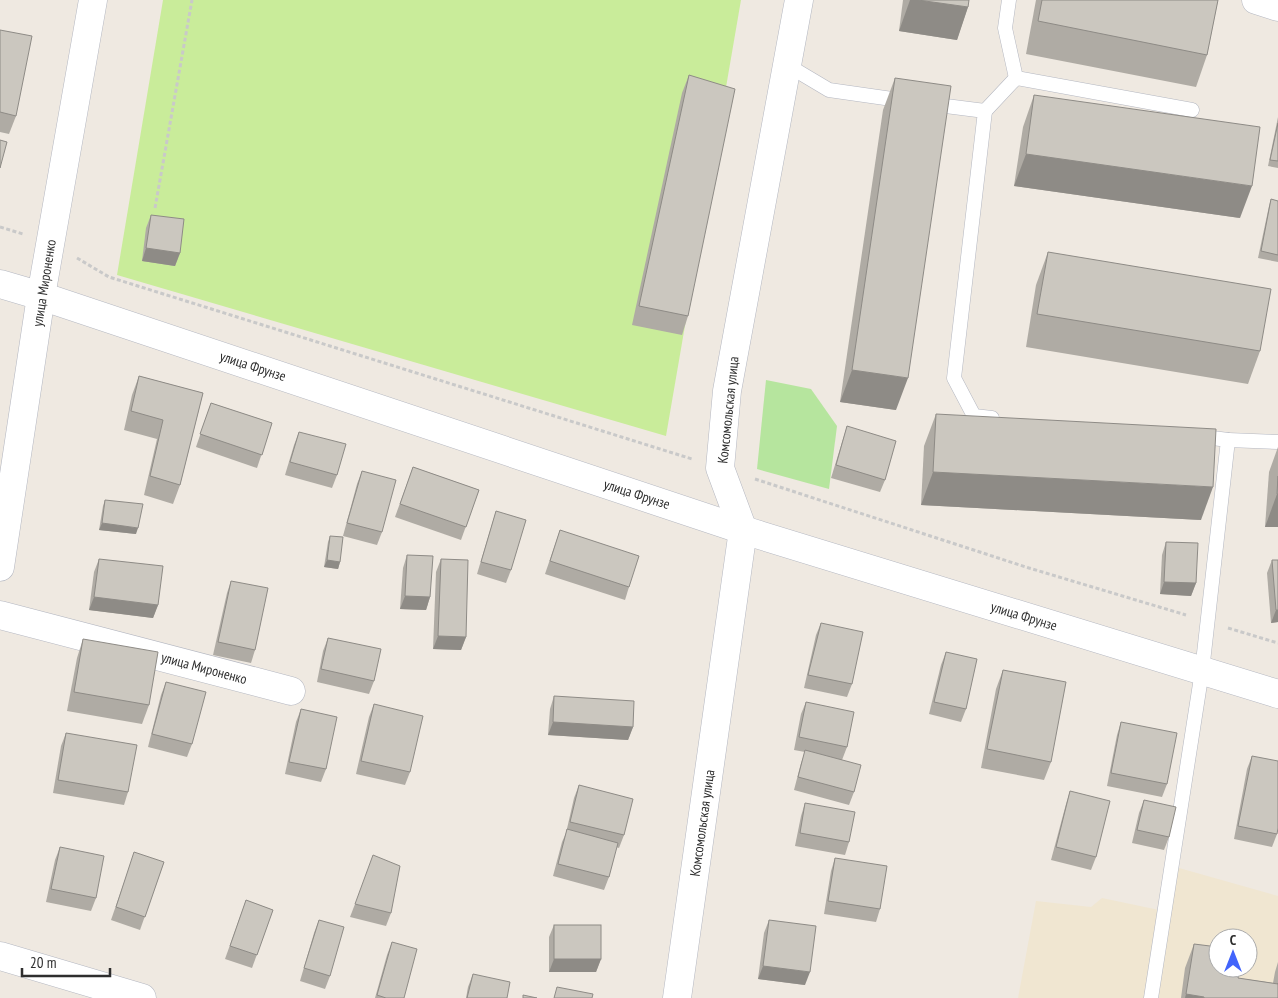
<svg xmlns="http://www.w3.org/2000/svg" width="1278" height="998" font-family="'PT Sans Narrow',sans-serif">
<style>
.education{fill:#f0e6d1;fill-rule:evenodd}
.green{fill:#b6e59e}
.pitch{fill:#c9ec9a}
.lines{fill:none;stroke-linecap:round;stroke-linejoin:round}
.service-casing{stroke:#b4b7c1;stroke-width:15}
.minor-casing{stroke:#b4b7c1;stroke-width:29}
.secondary-casing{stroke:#b4b7c1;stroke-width:29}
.path{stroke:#c9c9c9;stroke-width:3;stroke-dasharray:4 2.5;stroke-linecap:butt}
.service{stroke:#fff;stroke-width:14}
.minor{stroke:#fff;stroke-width:28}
.secondary{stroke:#fff;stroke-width:28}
.wall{fill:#afaba4}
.shaded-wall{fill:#8e8b86}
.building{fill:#cbc7bf;stroke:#8e8b86}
.labels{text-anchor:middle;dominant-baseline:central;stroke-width:4;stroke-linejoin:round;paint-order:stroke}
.street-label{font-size:14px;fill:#2e2e2e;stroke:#fff}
</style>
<rect width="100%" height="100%" fill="#efe9e1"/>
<path class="education" d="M1172 866 1278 896V998H1018L1036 901 1091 907 1102 898 1159 910ZM1218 938H1248V968H1218Z"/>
<path class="green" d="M766 380 811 389 837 426 829 489 757 469Z"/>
<path class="pitch" d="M163 0H741L666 436 117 275Z"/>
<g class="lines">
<g class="service-casing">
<g id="service">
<path d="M1009 0 1005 28 1016 78 1192 110"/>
<path d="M787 65 829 90 906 101"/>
<path d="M930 104 985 111 954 378 974 416 992 418"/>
<path d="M985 111 1016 78"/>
<path d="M1228 440 1278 442"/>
<path d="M1151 998 1202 671 1228 440 1197 436"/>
</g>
</g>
<g class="minor-casing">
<g id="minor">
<path d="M1256 0 1278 7"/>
<path d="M0 567 41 296 93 0"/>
<path d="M0 615 291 691"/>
<path d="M0 956 142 998"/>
<path d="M677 998 743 530 720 468 727 391 799 0"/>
</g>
</g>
<g class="secondary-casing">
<path id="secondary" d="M0 284 41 296 743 530 1278 694"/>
</g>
<g class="path">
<path d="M155 208 192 0"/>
<path d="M0 227 23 234"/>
<path d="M77 258 109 277 692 459"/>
<path d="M755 479 1029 568 1186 615"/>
<path d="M1228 628 1278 643"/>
</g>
<use href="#service" class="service"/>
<use href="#minor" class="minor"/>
<use href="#secondary" class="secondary"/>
</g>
<g class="wall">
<path d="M903 0H969L968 7 957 40 899 31Z"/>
<path d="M1036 0H1218L1207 55 1196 87 1026 54Z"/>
<path d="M0 30 16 116 9 134 0 132Z"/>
<path d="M689 75 688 316 682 335 632 325 682 93Z"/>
<path d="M895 78 896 410 840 402 883 110Z"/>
<path d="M1034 95 1240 218 1014 186 1023 127Z"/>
<path d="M1278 117V168L1268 166Z"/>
<path d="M1271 199 1278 201V262L1258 258 1269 206Z"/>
<path d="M151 215 180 253 175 266 142 261 146 228Z"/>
<path d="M1048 252 1260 351 1248 384 1026 347 1036 285Z"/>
<path d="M139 376 203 393 180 485 173 504 144 495 157 439 124 430 132 395Z"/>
<path d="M211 403 272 423 257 468 196 447Z"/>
<path d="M936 414 1201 520 921 505 924 446Z"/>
<path d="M847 426 885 480 880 492 831 478Z"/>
<path d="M299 432 337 475 332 488 285 475 294 445Z"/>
<path d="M1278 447V527H1265L1269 472Z"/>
<path d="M413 467 479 490 461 540 395 517Z"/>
<path d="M362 471 382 532 377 545 343 536 357 484Z"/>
<path d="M105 500 136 534 99 530 103 506Z"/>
<path d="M496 511 511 570 506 583 477 574 492 524Z"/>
<path d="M560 530 629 587 625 600 545 574Z"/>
<path d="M330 536 340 562 338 569 324 567 328 542Z"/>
<path d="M1166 542 1196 583 1191 596 1160 594 1162 555Z"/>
<path d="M407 555 430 597 426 610 400 609 403 568Z"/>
<path d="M99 559 158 605 153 618 89 610 94 572Z"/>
<path d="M441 559 466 637 461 650 433 649 436 572Z"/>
<path d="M1272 560H1278V622L1271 623 1267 573Z"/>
<path d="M231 581 255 650 251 663 213 655 227 593Z"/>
<path d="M821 623 852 684 847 697 804 688 816 635Z"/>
<path d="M328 638 374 681 369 694 317 682 323 651Z"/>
<path d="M83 639 149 705 142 724 67 711 77 658Z"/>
<path d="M946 652 966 709 961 722 929 714 941 665Z"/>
<path d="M1003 670 1051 762 1044 780 981 768 996 689Z"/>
<path d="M166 682 192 744 187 757 148 747 161 695Z"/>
<path d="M554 696 633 727 628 740 548 735 550 709Z"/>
<path d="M806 702 847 747 842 760 854 792 849 805 794 790 801 763 805 752 794 750 801 714Z"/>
<path d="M374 704 410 772 405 785 356 774 369 717Z"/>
<path d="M301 709 326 769 321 782 285 774 296 722Z"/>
<path d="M1121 722 1167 784 1162 797 1107 786 1117 735Z"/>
<path d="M66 733 128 792 124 805 53 793 61 746Z"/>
<path d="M1252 756 1277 834 1272 847 1234 839 1247 769Z"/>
<path d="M579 785 624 835 619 848 616 847 609 877 604 890 553 876 562 842 566 833 574 798Z"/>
<path d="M1070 791 1096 857 1091 870 1051 860 1066 804Z"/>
<path d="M1144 800 1169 837 1164 850 1132 843 1139 813Z"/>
<path d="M805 803 849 842 845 855 795 846 801 816Z"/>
<path d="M60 847 96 898 91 911 46 902 55 860Z"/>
<path d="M835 858 880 909 876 922 824 914 831 871Z"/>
<path d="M164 862 140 930 111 920 130 865Z"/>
<path d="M246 900 273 910 252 968 225 959Z"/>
<path d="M355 904 391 913 386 926 350 917Z"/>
<path d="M319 920 330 976 325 989 300 981 314 933Z"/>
<path d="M769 920 805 985 758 979 764 933Z"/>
<path d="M554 925 601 959 596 972H549V937Z"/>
<path d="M392 942 404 998H375L387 955Z"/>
<path d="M1194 944 1238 978 1273 983 1275 972 1278 962V998H1181L1185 968Z"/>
<path d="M473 974 507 998H466L468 987Z"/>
</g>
<g class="shaded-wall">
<path d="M910 0H918L968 7 957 40 899 31Z"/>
<path d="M1026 154 1252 186 1240 218 1014 186Z"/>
<path d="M146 248 180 253 175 266 142 261Z"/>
<path d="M852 370 908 378 896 410 840 402Z"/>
<path d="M933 472 1213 487 1201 520 921 505Z"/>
<path d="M1277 494H1278V527H1265Z"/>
<path d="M102 523 138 528 136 534 99 530Z"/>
<path d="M327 560 340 562 338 569 324 567Z"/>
<path d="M1164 582 1196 583 1191 596 1160 594Z"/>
<path d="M405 596 430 597 426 610 400 609Z"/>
<path d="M94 597 158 605 153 618 89 610Z"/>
<path d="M1276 610H1278V622L1271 623Z"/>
<path d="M438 636 466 637 461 650 433 649Z"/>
<path d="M553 722 633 727 628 740 548 735Z"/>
<path d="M554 959H601L596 972H549Z"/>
<path d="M763 966 810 972 805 985 758 979Z"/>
<path d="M1186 994 1204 997 1203 998H1185Z"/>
</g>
<g class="building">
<path d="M918 0H969L968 7Z"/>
<path d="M1042 0H1218L1207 55 1038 21Z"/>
<path d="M0 30 32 36 16 116 0 112Z"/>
<path d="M689 75 735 89 688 316 639 306Z"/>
<path d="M895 78 951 86 908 378 852 370Z"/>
<path d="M1034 95 1260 127 1252 186 1026 154Z"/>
<path d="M1278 123V161L1270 160Z"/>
<path d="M0 140 7 142 0 168Z"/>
<path d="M1271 199 1278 201V255L1261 251Z"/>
<path d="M151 215 184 219 180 253 146 248Z"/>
<path d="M1048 252 1271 289 1260 351 1037 314Z"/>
<path d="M139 376 203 393 180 485 150 476 163 420 131 411Z"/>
<path d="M211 403 272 423 262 455 200 434Z"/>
<path d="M936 414 1216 429 1213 487 933 472Z"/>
<path d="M847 426 896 441 885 480 836 465Z"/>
<path d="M299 432 346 444 337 475 290 462Z"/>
<path d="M413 467 479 490 466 527 400 504Z"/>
<path d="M362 471 396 480 382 532 347 523Z"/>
<path d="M1278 476V494H1277Z"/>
<path d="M105 500 143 504 138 528 102 523Z"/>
<path d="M496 511 526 520 511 570 481 562Z"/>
<path d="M560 530 639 556 629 587 550 561Z"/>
<path d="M330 536 343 537 340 562 327 560Z"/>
<path d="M1166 542 1198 543 1196 583 1164 582Z"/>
<path d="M407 555 433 556 430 597 405 596Z"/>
<path d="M99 559 163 566 158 605 94 597Z"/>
<path d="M441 559 468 560 466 637 438 636Z"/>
<path d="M1272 560H1278V610H1276Z"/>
<path d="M231 581 268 588 255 650 218 642Z"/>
<path d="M821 623 863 632 852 684 808 675Z"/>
<path d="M328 638 381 649 374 681 321 669Z"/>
<path d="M83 639 158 652 149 705 74 692Z"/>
<path d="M946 652 977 659 966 709 934 702Z"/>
<path d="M1003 670 1066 682 1051 762 987 749Z"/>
<path d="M166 682 206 692 192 744 152 734Z"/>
<path d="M554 696 634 701 633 727 553 722Z"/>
<path d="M806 702 854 712 847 747 799 737Z"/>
<path d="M374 704 423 716 410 772 361 761Z"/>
<path d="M301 709 337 717 326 769 289 762Z"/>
<path d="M1121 722 1177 733 1167 784 1111 773Z"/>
<path d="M66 733 137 745 128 792 58 780Z"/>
<path d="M805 750 861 765 854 792 798 777Z"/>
<path d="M1252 756 1278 761V828L1277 834 1238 826Z"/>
<path d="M579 785 633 799 624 835 570 822Z"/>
<path d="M1070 791 1110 801 1096 857 1056 847Z"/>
<path d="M1144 800 1176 807 1169 837 1137 830Z"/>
<path d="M805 803 855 812 849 842 800 833Z"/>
<path d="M567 829 618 843 609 877 558 864Z"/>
<path d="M60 847 104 856 96 898 51 889Z"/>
<path d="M134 852 164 862 145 917 116 907Z"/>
<path d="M373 855 400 866 391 913 355 904Z"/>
<path d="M835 858 887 866 880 909 828 901Z"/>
<path d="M246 900 273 910 257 955 230 946Z"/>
<path d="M319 920 344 927 330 976 304 968Z"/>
<path d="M769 920 816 926 810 972 763 966Z"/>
<rect x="554" y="925" width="47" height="34"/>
<path d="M392 942 417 949 404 998H386L377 995Z"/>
<path d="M1194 944 1218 947V968H1240L1238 978 1278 984V983V998H1204V997L1186 994Z"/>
<path d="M473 974 510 982 507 998H467Z"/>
<path d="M557 987 593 994 592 998H554Z"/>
<path d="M523 995 537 998H523Z"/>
</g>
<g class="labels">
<g class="street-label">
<text transform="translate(44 283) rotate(-81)">улица Мироненко</text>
<text transform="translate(253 366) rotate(18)">улица Фрунзе</text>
<text transform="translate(728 410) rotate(-84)">Комсомольская улица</text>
<text transform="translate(637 494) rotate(18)">улица Фрунзе</text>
<text transform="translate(1024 616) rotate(17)">улица Фрунзе</text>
<text transform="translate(204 668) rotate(15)">улица Мироненко</text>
<text transform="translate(702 823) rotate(-82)">Комсомольская улица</text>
</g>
</g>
<g transform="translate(1233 953)"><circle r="24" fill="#ffffff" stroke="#ababab"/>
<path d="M0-4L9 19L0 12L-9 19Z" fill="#4264fb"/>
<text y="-8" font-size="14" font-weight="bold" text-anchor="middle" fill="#2e2e2e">С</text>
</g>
<path d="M22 968v8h88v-8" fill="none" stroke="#2e2e2e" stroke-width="2.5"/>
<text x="30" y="968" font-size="15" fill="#2e2e2e" stroke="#ffffff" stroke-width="4" paint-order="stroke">20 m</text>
</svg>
